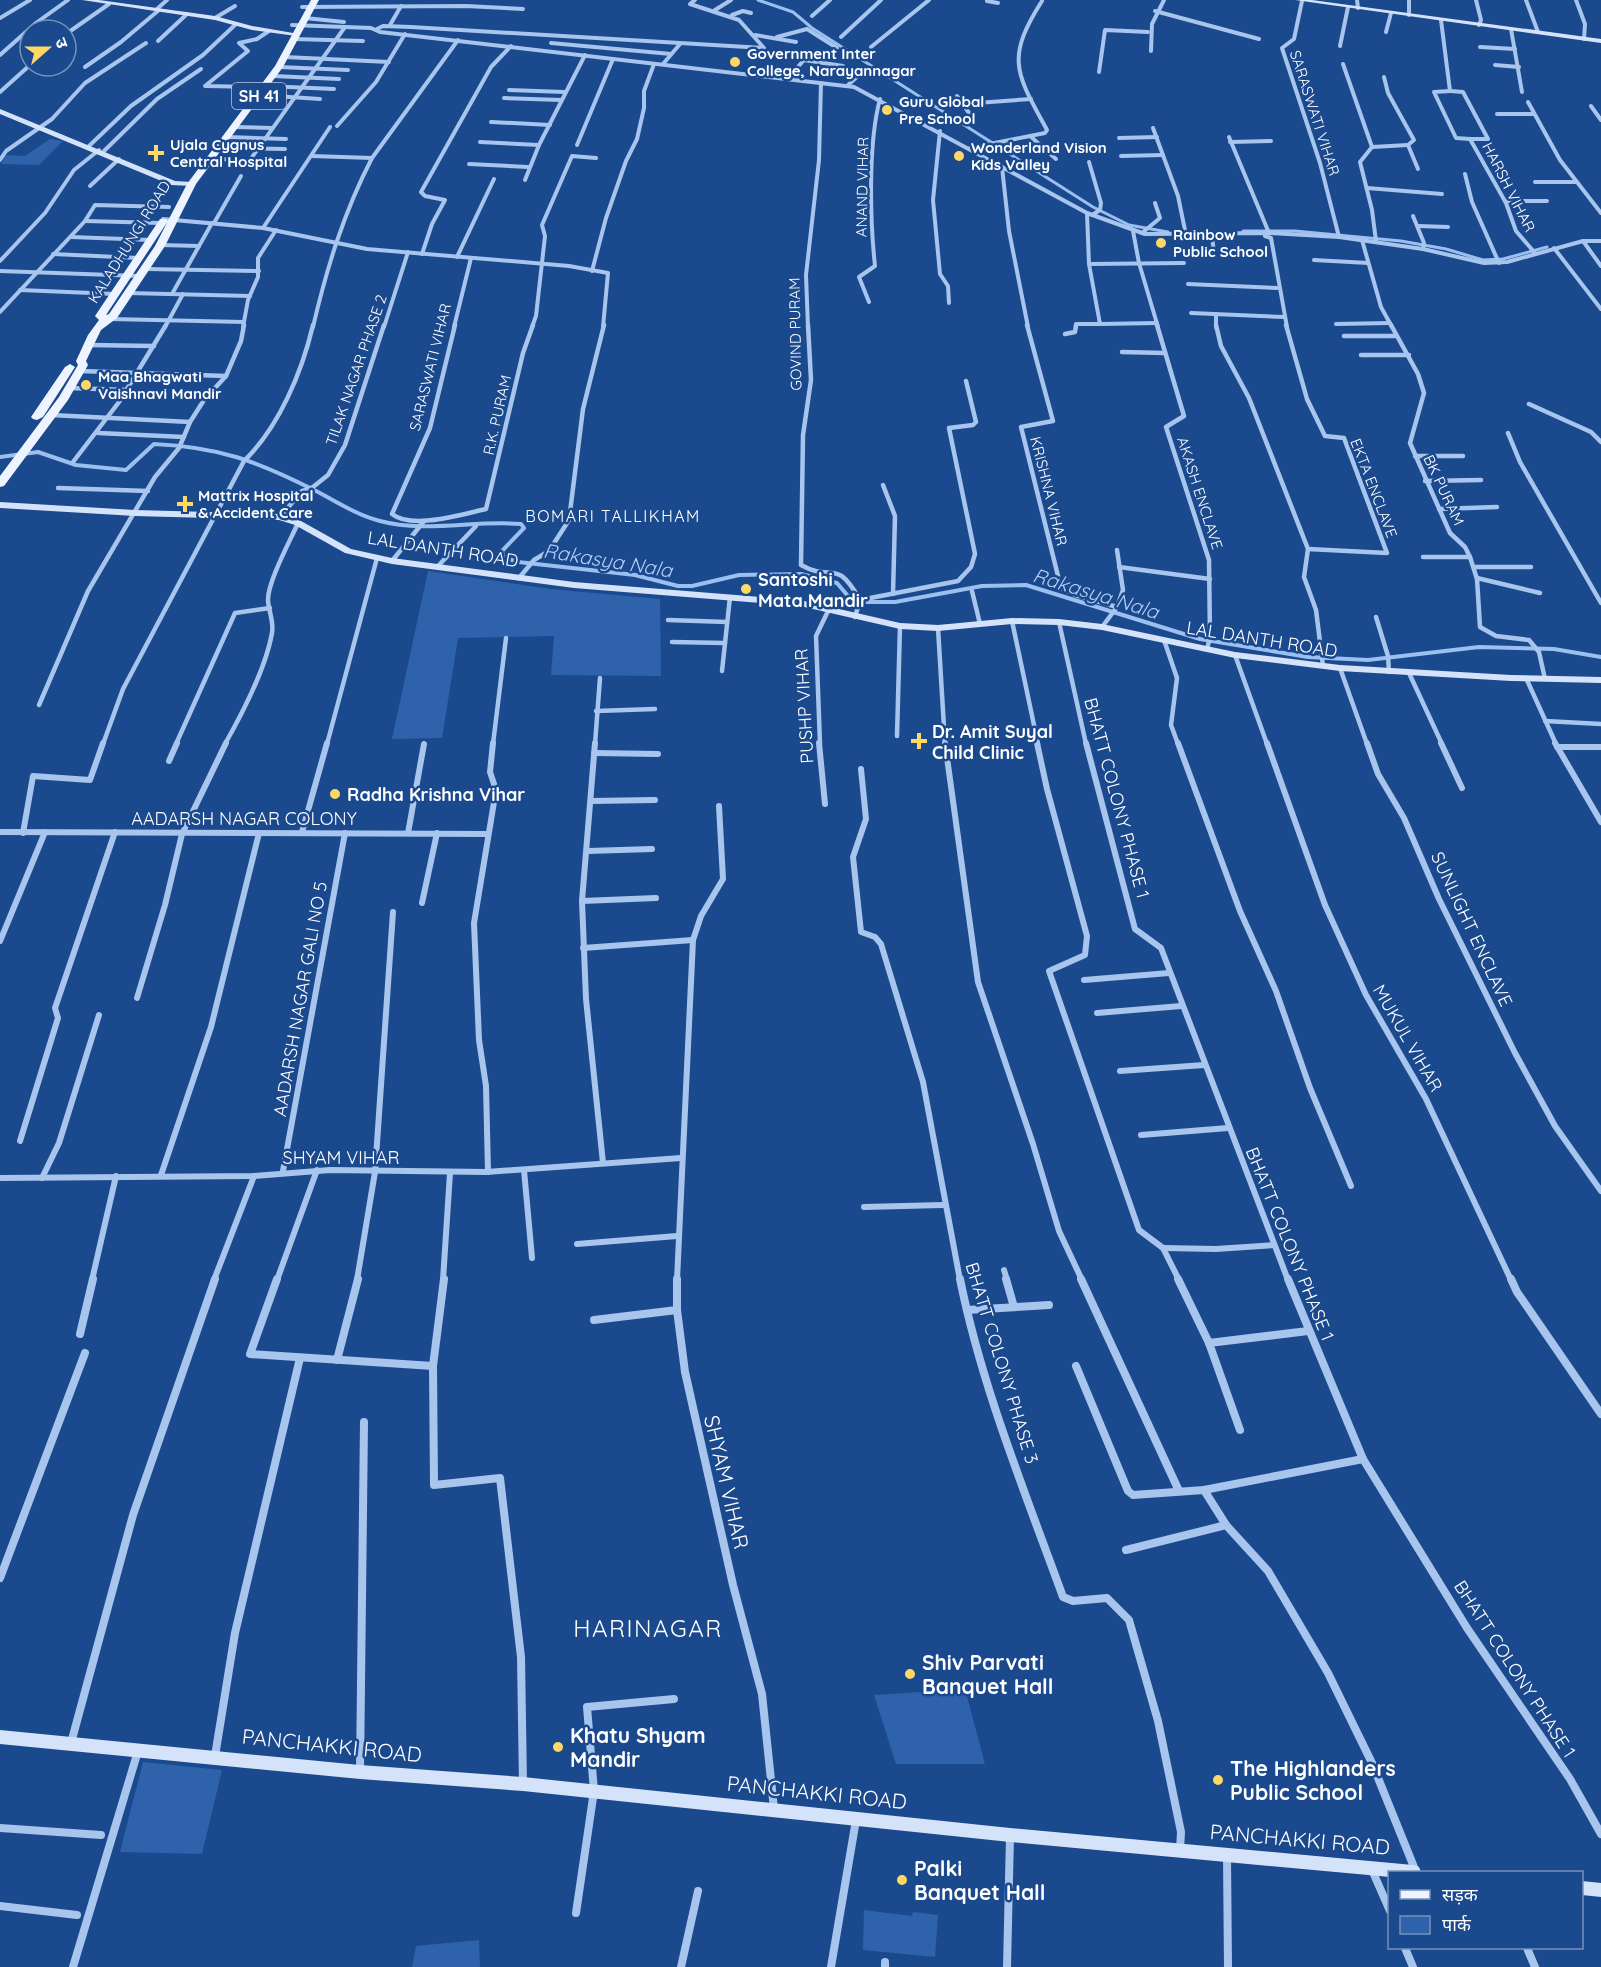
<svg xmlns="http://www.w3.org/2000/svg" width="1601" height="1967" font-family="Quicksand,'Noto Sans Devanagari',sans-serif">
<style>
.green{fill:#2e62ab}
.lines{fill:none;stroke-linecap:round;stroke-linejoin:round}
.stream-far1{stroke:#9bbff0;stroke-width:3}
.stream{stroke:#9bbff0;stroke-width:4}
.street-far3{stroke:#a8c5ed;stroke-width:4}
.street-far2{stroke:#a8c5ed;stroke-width:4.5}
.street-far1{stroke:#a8c5ed;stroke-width:6}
.street{stroke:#a8c5ed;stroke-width:8}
.secondary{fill:#d5e3fa;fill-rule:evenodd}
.primary{fill:#eef4ff;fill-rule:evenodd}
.poi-dot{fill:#ffd765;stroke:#1b498d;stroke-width:2}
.labels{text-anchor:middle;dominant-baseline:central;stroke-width:5;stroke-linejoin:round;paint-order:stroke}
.far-poi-label{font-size:15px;font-weight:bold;fill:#fff;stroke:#1b498d;text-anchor:start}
.far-street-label{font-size:15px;fill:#fff;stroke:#1b498d}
.shield{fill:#1b498d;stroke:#bbc8dd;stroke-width:1.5}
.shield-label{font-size:16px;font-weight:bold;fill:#fff}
.far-neighbourhood-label{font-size:16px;letter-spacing:1.5px;fill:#fff;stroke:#1b498d}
.street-label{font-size:18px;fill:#fff;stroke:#1b498d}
.poi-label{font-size:18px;font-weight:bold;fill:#fff;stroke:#1b498d;text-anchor:start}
.water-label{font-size:20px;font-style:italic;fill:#b4cff5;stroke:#1b498d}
.near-street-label{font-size:21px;fill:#fff;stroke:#1b498d}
.near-poi-label{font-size:21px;font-weight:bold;fill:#fff;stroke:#1b498d;text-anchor:start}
.near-neighbourhood-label{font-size:24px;letter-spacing:1.5px;fill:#fff;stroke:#1b498d}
</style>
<rect width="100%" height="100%" fill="#1b498d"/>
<g class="green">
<path d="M50 139 63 141 39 165 1 164 6 155 25 156Z"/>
<path d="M428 571 550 589 660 599 661 676 551 675 554 636 458 638 442 738 392 739Z"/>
<path d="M965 1689 985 1764H896L874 1695Z"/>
<path d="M143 1762 222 1770 202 1854 120 1852Z"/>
<path d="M864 1910 912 1916 913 1912 938 1915 935 1957 863 1950Z"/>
<path d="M479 1940 480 1967H412L416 1946Z"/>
</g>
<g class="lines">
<g class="stream-far1">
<path d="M758 0 793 12 812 28 1093 207 1129 225 1168 232"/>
<path d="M1243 231H1295L1401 241 1446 249 1483 260 1503 259 1547 247"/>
</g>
<path class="stream" d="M0 457 38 452 76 465 126 470 154 444C219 447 257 461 314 490 336 501 356 515 380 521 425 533 475 520 521 524L524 528 502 551 503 557 518 562 635 575 678 586H692L739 575 801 574 837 583 853 602H895L982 586 1026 585 1200 639 1308 657 1368 660 1479 647 1554 649 1601 657"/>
<g class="street-far3">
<path d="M989 0 987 1 998 3"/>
<path d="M1357 0 1358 8"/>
<path d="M1409 0V15"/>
<path d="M1476 0 1481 20 1479 25"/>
<path d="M1526 0 1538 32"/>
<path d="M1576 0 1585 24 1584 39"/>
<path d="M1302 1 1294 39 1282 48 1320 163 1339 237"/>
<path d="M302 7 466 6 523 9"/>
<path d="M157 9 167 0"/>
<path d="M715 10 731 0"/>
<path d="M1155 11 1259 39"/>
<path d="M732 15 743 11 751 13"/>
<path d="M812 16 830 0"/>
<path d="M0 18 30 0"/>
<path d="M215 18 235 6"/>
<path d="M305 18 344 22"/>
<path d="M1441 20 1450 91 1434 92 1456 138 1470 139"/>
<path d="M292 25 371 28 380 32 854 87 1087 213 1145 234 1269 233 1339 237 1423 249 1484 263 1507 262 1583 241H1601"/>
<path d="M390 25 401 6"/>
<path d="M377 29 383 26 411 27 764 48 739 20 690 4 695 0"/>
<path d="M1511 29 1522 92"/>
<path d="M1386 32 1391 13"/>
<path d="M66 34 109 4"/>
<path d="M755 35 796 42"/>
<path d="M777 37 807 29 837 48"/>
<path d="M841 37 881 0"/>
<path d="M294 39 363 41"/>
<path d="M158 41 187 14"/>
<path d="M551 43 671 54"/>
<path d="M1340 46 1348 7"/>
<path d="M871 47 929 0"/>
<path d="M1480 47 1515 49"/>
<path d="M1151 51 1152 24 1164 0"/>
<path d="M0 55 36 23 68 0"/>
<path d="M285 57 389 62"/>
<path d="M663 64 680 44"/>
<path d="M1343 64 1372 147 1360 162 1372 210 1376 241"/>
<path d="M1495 65 1519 67"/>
<path d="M85 67 121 42 159 10"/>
<path d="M279 67 348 70"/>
<path d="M1099 72 1105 30 1148 32"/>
<path d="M273 76 339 79"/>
<path d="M1384 77 1388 93 1414 140 1408 145 1418 169"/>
<path d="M787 79 804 60 843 66"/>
<path d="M266 86 334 89"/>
<path d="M847 86 862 72"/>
<path d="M256 87 205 86 248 51 239 43 257 39 269 31"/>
<path d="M509 90 564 92"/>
<path d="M1450 91 1463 92 1488 139H1470L1506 203 1516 231 1535 253"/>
<path d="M0 92 30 65"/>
<path d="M259 95 320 99"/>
<path d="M957 96 969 113"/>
<path d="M504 98 561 100"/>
<path d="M1528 102 1560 160 1601 213"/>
<path d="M963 104 1031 99"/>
<path d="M1591 106 1601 120"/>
<path d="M1497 114H1533"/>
<path d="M491 122 550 125"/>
<path d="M337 126 376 82 405 34"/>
<path d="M235 127 272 128"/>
<path d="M1153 128 1178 196 1186 235"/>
<path d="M940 131 933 200 940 274 948 286 949 303"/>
<path d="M1030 136 1056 159"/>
<path d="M227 137 286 139"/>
<path d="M1229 137 1269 233"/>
<path d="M1119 138 1157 137"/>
<path d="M480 142 539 145"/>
<path d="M1230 142 1271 141"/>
<path d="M577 145 613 59"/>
<path d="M89 146 131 106 203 55 236 24"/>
<path d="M1372 147 1408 145"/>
<path d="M219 148 285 149"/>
<path d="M970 148 1045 133 1047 130C1016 73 1005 59 1042 1"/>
<path d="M103 152 157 99 201 69"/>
<path d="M312 156 372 158"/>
<path d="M1121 156 1163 155"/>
<path d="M212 159 278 161"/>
<path d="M0 160 6 151 52 119 85 83 146 43"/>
<path d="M250 160 345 27"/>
<path d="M1089 162 1101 203 1100 210 1092 215"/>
<path d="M469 164 528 167"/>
<path d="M1002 167 1009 231 1028 327"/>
<path d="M1465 174 1472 202 1499 263"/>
<path d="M525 180 539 145 585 55"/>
<path d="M1535 182H1576"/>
<path d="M90 186 119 159"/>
<path d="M1367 188 1442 194"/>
<path d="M1505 201H1547"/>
<path d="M1087 213 1089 264 1100 324 1157 323"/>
<path d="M1413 216 1424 243 1423 249"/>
<path d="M163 219 263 228 367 249 569 266 608 273 603 327"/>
<path d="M85 221 161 223"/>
<path d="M214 223 241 176"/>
<path d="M1418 226 1448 227"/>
<path d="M263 228 330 127"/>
<path d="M1133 231 1139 263 1158 327"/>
<path d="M1142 233 1160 218 1155 203"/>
<path d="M1265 236 1271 238 1287 327"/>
<path d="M71 237 151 240"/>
<path d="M1212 237 1214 253"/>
<path d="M1362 240 1381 307 1392 327"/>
<path d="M1583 241 1601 266"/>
<path d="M161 245 199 246"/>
<path d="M1554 248 1601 309"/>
<path d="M53 254 139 258"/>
<path d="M422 254 432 224 445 200 425 196 421 192 491 67 511 46"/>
<path d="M457 257 494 179"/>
<path d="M1314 260 1368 263"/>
<path d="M0 261 45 213 74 170 99 150"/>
<path d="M1089 264 1184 263"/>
<path d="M146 269 259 271"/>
<path d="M0 271 140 276"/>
<path d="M592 271 606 218 626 161 637 139 644 108V91L654 64"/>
<path d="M1188 284 1277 288"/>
<path d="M20 290 115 294"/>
<path d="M128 293 250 296"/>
<path d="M172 294 212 223"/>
<path d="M869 302 859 277 875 266C870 220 868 143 880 99"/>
<path d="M0 312 85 221 95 205 169 207"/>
<path d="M1191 313 1284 317"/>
<path d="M1216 314V327"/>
<path d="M110 319 244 322"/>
<path d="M1336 324 1390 323"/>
<path d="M165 327 183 294"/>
<path d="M243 327 248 300 258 277V258L276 230"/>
<path d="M313 327C327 267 344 212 372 158L458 40"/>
<path d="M384 327 408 252"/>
<path d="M454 327 471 258"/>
<path d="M532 327 536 316 545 236 542 225 572 156 596 158"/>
<path d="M808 327 806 275 819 160 821 83"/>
<path d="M1076 327V324H1100"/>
</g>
<g class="street-far2">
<path d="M455 325 430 428 392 514C412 530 463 514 486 509L523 353 533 325"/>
<path d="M808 325 811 380 803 435 801 565C833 583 835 556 860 600L855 617"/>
<path d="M1027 325 1053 421 1021 427 1061 588 1075 595 1117 607 1102 627"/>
<path d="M1157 325 1184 416 1166 427 1209 560 1210 638 1207 649"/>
<path d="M1216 325 1221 346 1249 398 1308 549 1304 577 1316 610 1323 666"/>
<path d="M1286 325 1307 399 1325 436 1344 438 1387 553 1308 549"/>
<path d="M1391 325 1418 374 1424 393 1410 443 1450 533 1465 547 1470 557 1477 579 1480 627 1496 636 1529 640 1539 652 1545 679"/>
<path d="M1065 334 1075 332 1076 325"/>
<path d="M1344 336H1396"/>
<path d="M89 345 154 346"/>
<path d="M1122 352 1165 353"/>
<path d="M1361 355H1409"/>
<path d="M80 371 226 376"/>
<path d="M69 388 128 390"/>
<path d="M1529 404 1591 432 1601 442"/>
<path d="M51 415 190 422"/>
<path d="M98 433 184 437"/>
<path d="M1508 433 1520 462 1601 603"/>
<path d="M1415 456H1463"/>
<path d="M73 462 119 402 166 325"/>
<path d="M1425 481 1481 480"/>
<path d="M883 485 895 516 893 594"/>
<path d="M58 488 148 491"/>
<path d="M1439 509 1497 507"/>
<path d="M280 517 302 491 313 487 328 475 345 445 384 325"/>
<path d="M1117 550 1123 590 1117 607"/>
<path d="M1423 557H1470"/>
<path d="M392 561 424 521"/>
<path d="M438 566 476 526"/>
<path d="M1119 567 1210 579"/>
<path d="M1474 567H1531"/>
<path d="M519 578 534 560 549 551 569 520 583 409 604 325"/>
<path d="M1477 578 1540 593"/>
<path d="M972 591 980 624"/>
<path d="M860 600 958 581 971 567 975 554 949 428 973 425 976 422 966 381"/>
<path d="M1376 617 1388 656 1389 672"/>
<path d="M668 620 727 622"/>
<path d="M1012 621 1038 744"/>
<path d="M1059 622 1086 744"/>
<path d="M938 628 945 744"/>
<path d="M1164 640 1177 678 1171 725 1178 744"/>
<path d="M672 642 725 643"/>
<path d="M1235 655 1267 744"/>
<path d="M1340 668 1367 744"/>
<path d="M722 671 730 597"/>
<path d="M1409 673 1442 744"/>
<path d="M1526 678 1556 744"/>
<path d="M39 705 88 591 155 477 179 448 190 422 204 400 226 376 241 341 244 325"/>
<path d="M596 711 655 709"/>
<path d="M1545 721 1601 724"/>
<path d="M897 736 900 626"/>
<path d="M103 744 123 689 244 461C279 427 302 372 313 325"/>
<path d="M176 744 235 613 270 608"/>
<path d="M225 744C242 714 266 667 272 633 274 622 269 612 268 601 267 583 290 541 298 523"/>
<path d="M327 744 377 558"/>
<path d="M493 744 506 638"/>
<path d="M595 744 600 678"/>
<path d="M820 744 816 636 829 609"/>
</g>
<g class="street-far1">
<path d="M595 743 582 901 586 999 603 1163"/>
<path d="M819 743 825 804"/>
<path d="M945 743 978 982 1033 1144 1059 1231 1082 1280"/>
<path d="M1037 743 1047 789 1087 936 1085 955 1049 971 1139 1230 1163 1248 1179 1280"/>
<path d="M1086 743 1135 929 1161 948 1288 1280"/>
<path d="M1178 743 1240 911 1276 991 1310 1088 1351 1186"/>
<path d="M1267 743 1325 905 1366 995 1426 1099 1511 1280"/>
<path d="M1367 743 1378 774 1404 818 1439 899 1515 1053 1555 1126 1601 1191"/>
<path d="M1441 743 1462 788"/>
<path d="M1555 743 1601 822"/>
<path d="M1557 747H1601"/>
<path d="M594 753 658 754"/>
<path d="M169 761 177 743"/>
<path d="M861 769 866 819 853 857 861 932 875 937 881 944 923 1082 960 1280"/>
<path d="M592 801 655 800"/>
<path d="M0 832 488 834"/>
<path d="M302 832 327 743"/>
<path d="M23 833 33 776 90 780 103 743"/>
<path d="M408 833 424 744"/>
<path d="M588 851 652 849"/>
<path d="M582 901 656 898"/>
<path d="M422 903 437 833"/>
<path d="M0 941 45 832"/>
<path d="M583 948 693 940"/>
<path d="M1084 980 1169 973"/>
<path d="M137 998 165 905 182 834 226 743"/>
<path d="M1097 1013 1181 1006"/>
<path d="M1120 1071 1204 1065"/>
<path d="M1141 1135 1228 1128"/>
<path d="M20 1141 58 1018 55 1008 115 832"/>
<path d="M524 1170 532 1258"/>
<path d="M283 1171 345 833"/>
<path d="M488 1172 486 1086 479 1040 474 923 496 790 490 772 493 743"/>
<path d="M161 1175 211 1027 259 833"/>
<path d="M0 1178 254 1176 330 1170 486 1172 681 1158"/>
<path d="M42 1178 59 1143 99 1015"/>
<path d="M864 1207 943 1205"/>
<path d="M577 1244 677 1236"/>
<path d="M1163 1248 1216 1249 1274 1245"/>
<path d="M1004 1270 1007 1280"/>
<path d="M92 1280 116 1176"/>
<path d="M214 1280 254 1176"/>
<path d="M277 1280 317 1170"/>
<path d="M357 1280 375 1172 393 912"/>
<path d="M443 1280 450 1173"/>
<path d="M677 1280 693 940 701 916 723 879 719 806"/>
</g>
<g class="street">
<path d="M277 1279 250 1354 433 1366"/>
<path d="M444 1279 433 1366 434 1485 500 1478 521 1657 523 1784"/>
<path d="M677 1279V1310L685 1372 733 1585 762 1694 774 1809"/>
<path d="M960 1279C982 1388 1025 1492 1063 1597L1073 1601 1107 1598 1129 1620 1158 1721 1181 1832 1180 1849"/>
<path d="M1006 1279 1014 1307"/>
<path d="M1081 1279 1179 1491"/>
<path d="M1178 1279 1209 1343 1240 1430"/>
<path d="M1288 1279 1363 1459 1467 1628 1570 1779 1601 1834"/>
<path d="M1511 1279 1517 1292 1601 1414"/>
<path d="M967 1310 1049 1305"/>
<path d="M594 1320 677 1310"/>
<path d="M80 1334 93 1279"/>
<path d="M1209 1343 1308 1331"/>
<path d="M337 1360 358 1279"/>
<path d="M1076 1366 1128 1491 1133 1495 1204 1490 1363 1459"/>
<path d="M1204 1490 1226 1525 1268 1571 1328 1673 1372 1763 1416 1872"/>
<path d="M1126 1550 1226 1525"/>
<path d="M0 1578 85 1353"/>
<path d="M71 1743 133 1515 215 1279"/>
<path d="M215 1756 235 1633 300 1358"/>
<path d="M360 1772 364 1422"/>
<path d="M0 1828 101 1835"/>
<path d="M1227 1857 1228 1967"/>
<path d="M1372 1870 1390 1911"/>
<path d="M0 1906 77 1915"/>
<path d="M576 1913 594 1791 587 1707 674 1699"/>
<path d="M1405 1948 1413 1967"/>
<path d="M1527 1948 1535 1967"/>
<path d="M885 1962V1967"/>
<path d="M73 1967 138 1751"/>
<path d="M681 1967 698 1891"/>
<path d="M831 1967 856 1820"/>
<path d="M1007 1967 1010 1836"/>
</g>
<g class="secondary">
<path d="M82 0H99L215 16 252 26 299 34 296 36 252 30 215 20Z"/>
<path d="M1295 0H1312L1601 39V43Z"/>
<path d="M0 109 175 181 192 182 196 184 192 186 171 185 0 114Z"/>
<path d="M0 502 135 510 280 514 301 521 351 549 392 558 574 582 800 600 900 623 938 625 1012 618 1059 619 1102 624 1235 652 1340 665 1511 675 1601 677V683L1511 681 1340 671 1235 658 1102 630 1059 625 1012 624 938 631 900 629 800 606 574 588 392 564 345 553 295 525 279 520 135 516 0 508Z"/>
<path d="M0 1730 360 1765 523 1777 1010 1828 1413 1865 1419 1867 1421 1872H1390V1877L1010 1842 523 1791 360 1779 0 1744Z"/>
<path d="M1582 1881 1601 1883V1897L1582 1895Z"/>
</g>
<g class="primary">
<path d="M311 0H319L283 67 196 184 165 246 117 318 101 330 86 361 88 365 68 400 4 486 0 487V476L59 397 78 365 76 361 88 335 99 320 95 316 160 219H166L168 221 106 315 109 314 155 246 187 184 275 66Z"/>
<path d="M70 364 75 367 43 417 37 420 33 419 31 417 65 367Z"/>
</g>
</g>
<g class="poi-dot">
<circle cx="735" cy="62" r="6"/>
<circle cx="887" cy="110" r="6"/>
<path d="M153 144h6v6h6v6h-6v6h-6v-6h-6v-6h6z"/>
<circle cx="959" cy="156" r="6"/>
<circle cx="1161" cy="243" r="6"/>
<circle cx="86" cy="385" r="6"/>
<path d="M182 495h6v6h6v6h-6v6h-6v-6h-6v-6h6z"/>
<circle cx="746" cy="589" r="6"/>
<path d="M916 732h6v6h6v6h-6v6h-6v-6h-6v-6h6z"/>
<circle cx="335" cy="794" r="6"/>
<circle cx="910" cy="1674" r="6"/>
<circle cx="558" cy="1747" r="6"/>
<circle cx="1218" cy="1780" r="6"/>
<circle cx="902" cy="1880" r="6"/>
</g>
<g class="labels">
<g class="far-poi-label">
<text x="747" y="53">Government Inter<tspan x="747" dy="17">College, Narayannagar</tspan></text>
<text x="899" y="101">Guru Global<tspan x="899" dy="17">Pre School</tspan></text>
<text x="170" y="144">Ujala Cygnus<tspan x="170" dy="17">Central Hospital</tspan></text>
<text x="971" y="147">Wonderland Vision<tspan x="971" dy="17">Kids Valley</tspan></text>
<text x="1173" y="234">Rainbow<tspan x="1173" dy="17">Public School</tspan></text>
<text x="98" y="376">Maa Bhagwati<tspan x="98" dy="17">Vaishnavi Mandir</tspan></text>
<text x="198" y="495">Mattrix Hospital<tspan x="198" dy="17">&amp; Accident Care</tspan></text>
</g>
<g class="far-street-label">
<text transform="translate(1315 113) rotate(72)">SARASWATI VIHAR</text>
<text transform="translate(862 187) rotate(-89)">ANAND VIHAR</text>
<text transform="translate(1509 187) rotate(63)">HARSH VIHAR</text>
<text transform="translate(129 242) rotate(-58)">KALADHUNGI ROAD</text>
<text transform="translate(795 334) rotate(-91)">GOVIND PURAM</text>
<text transform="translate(430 367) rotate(-76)">SARASWATI VIHAR</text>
<text transform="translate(356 370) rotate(-71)">TILAK NAGAR PHASE 2</text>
<text transform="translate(497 415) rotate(-77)">R.K. PURAM</text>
<text transform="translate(1374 488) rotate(69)">EKTA ENCLAVE</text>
<text transform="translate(1444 490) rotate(65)">BK PURAM</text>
<text transform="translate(1049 491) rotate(76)">KRISHNA VIHAR</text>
<text transform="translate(1200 493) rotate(72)">AKASH ENCLAVE</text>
</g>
<rect class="shield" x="232" y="83" width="54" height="26" rx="4.5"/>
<g class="shield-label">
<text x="259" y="96">SH 41</text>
</g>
<g class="far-neighbourhood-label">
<text x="613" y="516">BOMARI TALLIKHAM</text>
</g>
<g class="street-label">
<text transform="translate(443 549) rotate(9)">LAL DANTH ROAD</text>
<text transform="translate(1262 639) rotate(9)">LAL DANTH ROAD</text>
<text transform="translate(804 706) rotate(-93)">PUSHP VIHAR</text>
<text transform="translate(1117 798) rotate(75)">BHATT COLONY PHASE 1</text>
<text x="244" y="818">AADARSH NAGAR COLONY</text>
<text transform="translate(1472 929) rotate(65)">SUNLIGHT ENCLAVE</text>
<text transform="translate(300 999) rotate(-80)">AADARSH NAGAR GALI NO 5</text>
<text transform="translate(1408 1038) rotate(60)">MUKUL VIHAR</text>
<text x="341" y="1157">SHYAM VIHAR</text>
<text transform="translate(1290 1244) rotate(68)">BHATT COLONY PHASE 1</text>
<text transform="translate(1002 1363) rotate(73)">BHATT COLONY PHASE 3</text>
<text transform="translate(1515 1669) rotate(57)">BHATT COLONY PHASE 1</text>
</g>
<g class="poi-label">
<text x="758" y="579">Santoshi<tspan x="758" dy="21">Mata Mandir</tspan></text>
<text x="932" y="731">Dr. Amit Suyal<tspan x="932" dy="21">Child Clinic</tspan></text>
<text x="347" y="794">Radha Krishna Vihar</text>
</g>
<g class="water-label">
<text transform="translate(608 560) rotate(9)">Rakasya Nala</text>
<text transform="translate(1096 593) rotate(17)">Rakasya Nala</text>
</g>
<g class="near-street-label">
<text transform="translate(727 1482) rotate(77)">SHYAM VIHAR</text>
<text transform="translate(332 1745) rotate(6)">PANCHAKKI ROAD</text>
<text transform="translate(817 1792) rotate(6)">PANCHAKKI ROAD</text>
<text transform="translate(1300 1839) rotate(5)">PANCHAKKI ROAD</text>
</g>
<g class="near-poi-label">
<text x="922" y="1662">Shiv Parvati<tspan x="922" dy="24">Banquet Hall</tspan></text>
<text x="570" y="1735">Khatu Shyam<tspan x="570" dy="24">Mandir</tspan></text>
<text x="1230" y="1768">The Highlanders<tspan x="1230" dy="24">Public School</tspan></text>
<text x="914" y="1868">Palki<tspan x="914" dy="24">Banquet Hall</tspan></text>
</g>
<g class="near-neighbourhood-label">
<text x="648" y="1628">HARINAGAR</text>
</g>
</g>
<rect x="1388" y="1871" width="195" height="78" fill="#1b498d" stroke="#7692bb" stroke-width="1.5"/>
<rect x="1400" y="1890" width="30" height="9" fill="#eef4ff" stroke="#7692bb" stroke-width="1.5"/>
<text x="1442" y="1901" font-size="18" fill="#ffffff">सड़क</text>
<rect x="1400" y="1916" width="30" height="18" fill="#2e62ab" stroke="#7692bb" stroke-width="1.5"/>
<text x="1442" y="1931" font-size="18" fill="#ffffff">पार्क</text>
<g transform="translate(48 48) rotate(69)"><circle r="28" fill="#1b498d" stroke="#7692bb" stroke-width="1.5"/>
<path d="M0-4.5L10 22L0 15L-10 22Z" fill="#ffd765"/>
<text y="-9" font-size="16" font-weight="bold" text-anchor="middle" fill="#ffffff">उ</text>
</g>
</svg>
